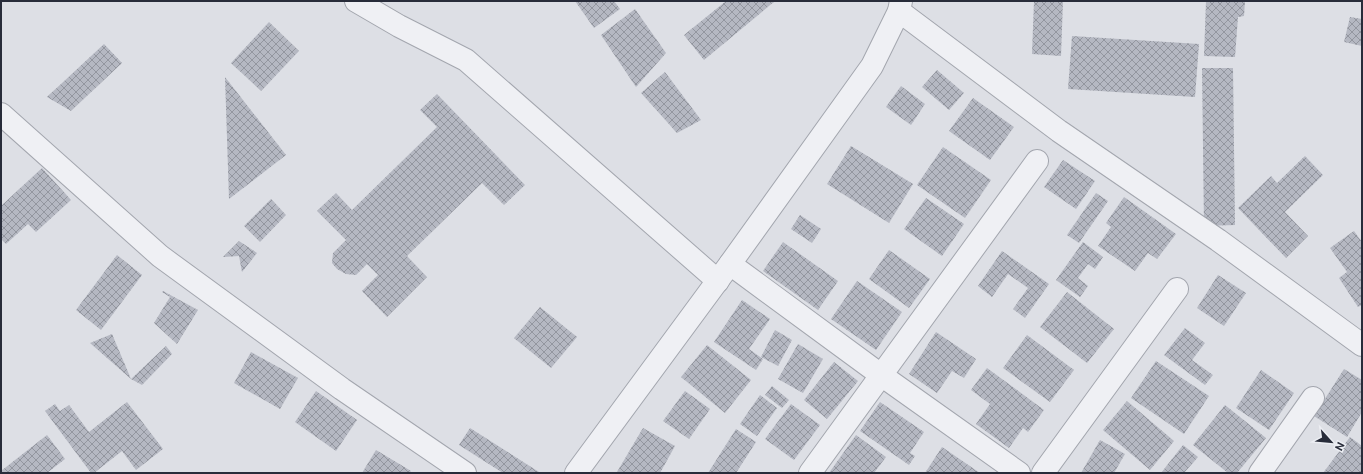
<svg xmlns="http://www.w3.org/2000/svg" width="1363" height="474" font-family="Ubuntu,sans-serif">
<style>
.building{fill:url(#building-cross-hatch)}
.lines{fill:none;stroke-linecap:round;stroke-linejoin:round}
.minor-casing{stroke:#a3a6ae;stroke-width:24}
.minor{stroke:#eff0f4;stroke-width:22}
</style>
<defs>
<pattern id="building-cross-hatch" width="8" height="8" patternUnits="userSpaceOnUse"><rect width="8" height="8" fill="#b5b8c2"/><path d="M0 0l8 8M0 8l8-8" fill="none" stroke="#93969f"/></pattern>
</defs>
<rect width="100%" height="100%" fill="#dddfe5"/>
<g class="building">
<path d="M575 1H614L620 9 594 28Z"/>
<path d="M726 1H775L704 60 684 35Z"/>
<path d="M1034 1H1063L1061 56 1032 54Z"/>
<path d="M1206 1H1245L1244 16 1238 17 1235 57 1204 56Z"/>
<path d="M635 9 666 53 636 87 601 35Z"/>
<path d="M1350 17 1362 19V46L1344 42Z"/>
<path d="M269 22 299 51 261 91 231 63Z"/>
<path d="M1072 36 1199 44 1195 97 1068 89Z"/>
<path d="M104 44 122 63 71 111 47 97Z"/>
<path d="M1202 68H1233L1235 225 1204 226Z"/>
<path d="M937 70 964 93 949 110 922 87Z"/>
<path d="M665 72 701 120 677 133 641 93Z"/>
<path d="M225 77 286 155 229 199Z"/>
<path d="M901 86 925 104 911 125 886 107Z"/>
<path d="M437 94 525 185 504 205 482 183 407 256 427 277 387 317 362 291 378 275 367 264 356 275 346 274 337 269 332 263 333 253 346 240 317 211 336 193 352 210 437 127 420 110Z"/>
<path d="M973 98 1014 127 990 160 949 131Z"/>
<path d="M851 146 913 184 889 223 827 184Z"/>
<path d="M943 147 991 180 965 218 917 185Z"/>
<path d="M1305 156 1323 175 1285 212 1308 236 1286 258 1238 208 1271 176 1277 183Z"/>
<path d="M1063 160 1095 181 1076 209 1044 187Z"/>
<path d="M42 168 71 200 36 232 28 224 6 244 1 239V206Z"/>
<path d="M1096 193 1108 201 1079 243 1067 235Z"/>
<path d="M1124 197 1176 234 1157 259 1148 253 1135 271 1098 246 1111 227 1106 223Z"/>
<path d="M926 198 964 224 942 256 904 229Z"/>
<path d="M271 199 286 215 260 242 244 226Z"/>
<path d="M800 215 821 229 812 243 791 229Z"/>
<path d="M1354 231 1362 242V305L1358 307 1339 278 1347 272 1330 248Z"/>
<path d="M239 241 257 253 242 272 239 256 223 257Z"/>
<path d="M783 242 838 281 818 310 763 271Z"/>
<path d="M1083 242 1103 257 1095 269 1088 264 1078 278 1088 286 1080 297 1056 280Z"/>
<path d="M889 250 930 279 909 308 869 279Z"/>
<path d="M1002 251 1049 284 1025 318 1013 309 1028 288 1008 274 992 297 978 286Z"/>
<path d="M117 255 142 275 101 330 76 310Z"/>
<path d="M1218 275 1246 293 1224 326 1197 308Z"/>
<path d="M857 281 902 312 876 350 831 319Z"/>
<path d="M163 291 198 310 177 344 154 323 170 297 162 292Z"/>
<path d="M1067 292 1114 329 1087 363 1040 327Z"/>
<path d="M742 300 770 319 749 349 763 359 756 370 714 342Z"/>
<path d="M540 307 577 337 551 368 514 338Z"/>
<path d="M1185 328 1205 343 1192 360 1213 375 1205 385 1164 355Z"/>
<path d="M775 330 792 340 778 366 761 357Z"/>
<path d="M936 332 976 359 964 378 952 371 937 393 909 374Z"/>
<path d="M112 334 131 379 90 343Z"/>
<path d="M1027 335 1074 370 1050 402 1003 368Z"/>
<path d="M798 344 823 359 803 393 778 379Z"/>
<path d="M707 345 751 380 725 413 681 377Z"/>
<path d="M166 346 172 354 142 385 131 379Z"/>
<path d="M251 352 298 378 280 409 234 383Z"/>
<path d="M1156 361 1209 396 1184 434 1131 398Z"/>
<path d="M834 362 858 381 827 419 804 400Z"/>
<path d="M987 368 1044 410 1028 432 1023 428 1009 448 976 424 990 404 971 390Z"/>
<path d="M1344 369 1362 380V412L1347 437 1314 416Z"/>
<path d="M1261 370 1294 393 1269 430 1236 408Z"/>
<path d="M772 386 789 400 782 408 765 395Z"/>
<path d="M316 391 357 420 336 451 295 422Z"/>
<path d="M685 391 710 409 689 439 663 421Z"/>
<path d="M760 395 777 408 757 436 740 424Z"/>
<path d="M1127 401 1174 441 1150 470 1103 430Z"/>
<path d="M127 402 163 449 136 470 122 451 94 473H91L45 411 55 404 60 411 69 405 89 432Z"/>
<path d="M880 402 924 432 910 453 915 456 909 465 860 431Z"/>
<path d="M791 404 820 425 794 460 765 439Z"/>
<path d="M1225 405 1266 438 1237 473H1228L1193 445Z"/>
<path d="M470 428 539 472 538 473H503L459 445Z"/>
<path d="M643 428 675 446 660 473H618L617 472Z"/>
<path d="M736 429 756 442 736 473H708Z"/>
<path d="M47 435 65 459 47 473H1V471Z"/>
<path d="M856 435 886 457 874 473H829Z"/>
<path d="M1350 437 1362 446V473H1323Z"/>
<path d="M1100 440 1125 454 1114 473H1081Z"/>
<path d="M1183 445 1198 457 1184 473H1161Z"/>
<path d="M942 447 980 473H925Z"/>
<path d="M376 450 411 471 409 473H362Z"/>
</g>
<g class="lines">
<g class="minor-casing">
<g id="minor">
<path d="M356 1 399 26 466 60 718 281"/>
<path d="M899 11 1059 131 1218 240 1362 345"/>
<path d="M1 114 160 256 342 389 465 473"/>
<path d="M730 264 881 375 1019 473"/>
<path d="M576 473 730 264 872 66 899 11 901 1"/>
<path d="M810 473 1037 161"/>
<path d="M1043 473 1177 289"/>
<path d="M1260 473 1313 398"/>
</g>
</g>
<use href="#minor" class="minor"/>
</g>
<rect width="1363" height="474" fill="none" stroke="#282c3a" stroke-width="4"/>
<g transform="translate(1331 442) rotate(117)" stroke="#eceef3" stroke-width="3" paint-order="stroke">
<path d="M0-3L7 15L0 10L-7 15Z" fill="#282c3a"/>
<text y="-6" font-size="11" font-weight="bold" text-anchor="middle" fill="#282c3a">N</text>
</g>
</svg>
